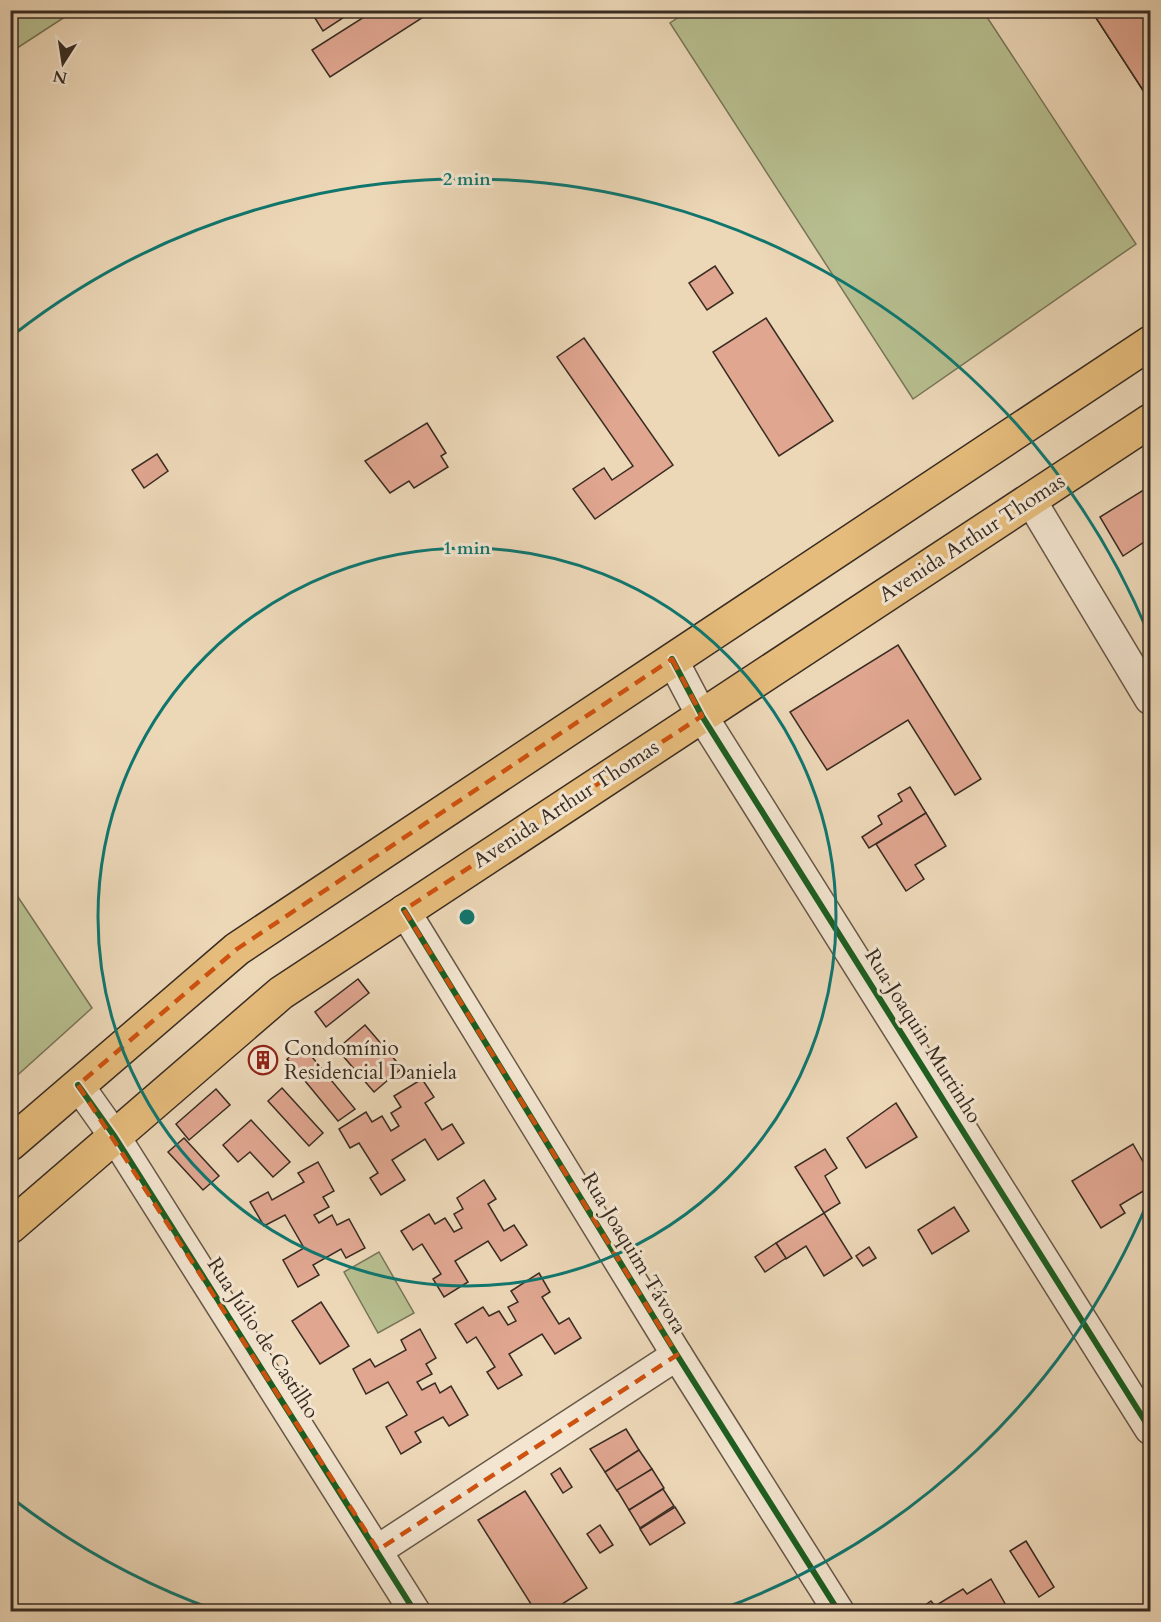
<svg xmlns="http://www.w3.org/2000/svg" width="1161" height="1622" font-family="Cardo,serif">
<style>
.green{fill:#b7be8f;stroke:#787558;stroke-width:1.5}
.building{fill:#e0a690;stroke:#392c22;stroke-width:1.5}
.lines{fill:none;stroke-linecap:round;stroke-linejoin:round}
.minor-casing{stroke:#665747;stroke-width:33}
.major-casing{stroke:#392c22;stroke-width:36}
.minor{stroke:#f3e5d0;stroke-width:30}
.major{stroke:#e6bc7c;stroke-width:33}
.cycleway-casing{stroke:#f3e5d0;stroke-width:10}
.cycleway{stroke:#1b5e20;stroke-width:6}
.marked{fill:none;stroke:#ce520f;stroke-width:4.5;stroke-dasharray:12 8;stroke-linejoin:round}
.ring{fill:none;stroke:#0f766e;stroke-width:3}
.labels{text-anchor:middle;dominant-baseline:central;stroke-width:6;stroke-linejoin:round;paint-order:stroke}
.street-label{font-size:21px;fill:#392c22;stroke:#f3e5d0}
.poi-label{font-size:21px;fill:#392c22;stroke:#f3e5d0;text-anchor:start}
.centre{fill:#0f766e;stroke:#f3e5d0;stroke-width:3}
.ring-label{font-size:18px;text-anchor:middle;font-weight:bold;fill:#0f766e;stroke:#f3e5d0;stroke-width:6;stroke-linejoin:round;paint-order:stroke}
</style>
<rect width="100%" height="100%" fill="#ecd7b7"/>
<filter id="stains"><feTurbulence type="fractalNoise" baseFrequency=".00333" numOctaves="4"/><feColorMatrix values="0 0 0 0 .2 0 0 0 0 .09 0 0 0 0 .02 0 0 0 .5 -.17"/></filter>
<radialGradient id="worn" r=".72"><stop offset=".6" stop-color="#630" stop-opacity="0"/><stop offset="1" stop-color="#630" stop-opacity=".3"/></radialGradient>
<g class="green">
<path d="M11 10H74V11L11 52Z"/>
<path d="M688 11H983L1136 244 913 399 670 23Z"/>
<path d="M10 885 92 1008 11 1081H10Z"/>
<path d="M379 1252 414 1313 378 1333 344 1272Z"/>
</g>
<g class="building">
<path d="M310 10H355L323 31Z"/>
<path d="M375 10H422L425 16 330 77 312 50Z"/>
<path d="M1091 10H1150V101Z"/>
<path d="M1091 10H1150V101Z"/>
<path d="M1091 10H1150V101Z"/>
<path d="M715 266 733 293 707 310 689 283Z"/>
<path d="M766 318 833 421 779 456 713 352Z"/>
<path d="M584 338 673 465 595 519 573 489 604 468 612 480 633 466 557 357Z"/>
<path d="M427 423 446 453 441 456 448 467 414 488 409 481 390 493 365 461Z"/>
<path d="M157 454 168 471 144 488 132 470Z"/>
<path d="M1150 486V538L1123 556 1100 517Z"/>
<path d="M898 645 981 779 955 795 908 720 827 770 790 712Z"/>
<path d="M910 787 926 813 869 848 862 837 882 824 878 816 902 801 898 794Z"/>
<path d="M926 813 946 846 915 865 924 879 906 891 876 844Z"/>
<path d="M358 979 369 993 326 1027 315 1012Z"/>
<path d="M365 1025 402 1068 374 1092 337 1049Z"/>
<path d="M303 1046 355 1109 338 1121 287 1059Z"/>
<path d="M256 1049H267L273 1056 271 1067 254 1063Z"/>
<path d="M422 1079 434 1097 425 1103 442 1130 452 1124 464 1143 438 1160 425 1139 392 1160 405 1180 381 1195 370 1178 378 1173 359 1143 350 1148 339 1129 366 1112 372 1122 382 1116 391 1131 399 1126 391 1113 401 1107 394 1096Z"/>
<path d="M282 1088 323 1133 309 1146 268 1101Z"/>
<path d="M216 1089 230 1105 189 1140 176 1124Z"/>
<path d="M896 1103 917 1137 866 1168 847 1138Z"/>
<path d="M251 1120 290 1162 273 1177 250 1152 238 1162 223 1145Z"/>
<path d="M184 1138 219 1176 203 1190 168 1152Z"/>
<path d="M1133 1144 1150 1174V1187L1120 1205 1125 1213 1101 1228 1072 1181Z"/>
<path d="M825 1149 837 1168 825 1176 840 1203 824 1213 795 1167Z"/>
<path d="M318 1162 334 1191 323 1197 329 1207 314 1215 319 1223 332 1215 337 1225 349 1219 365 1248 346 1258 341 1249 313 1265 319 1275 298 1287 283 1260 304 1248 285 1215 264 1226 250 1202 268 1192 272 1200 304 1182 298 1173Z"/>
<path d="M484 1180 496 1199 488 1204 504 1231 514 1225 527 1245 501 1261 488 1241 455 1261 468 1282 444 1297 433 1279 441 1274 422 1244 413 1250 401 1231 429 1214 435 1224 445 1218 454 1232 462 1228 454 1214 463 1209 457 1198Z"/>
<path d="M954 1207 969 1231 932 1254 918 1230Z"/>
<path d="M824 1213 852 1258 824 1276 806 1246 786 1259 776 1243Z"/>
<path d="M776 1243 786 1258 765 1272 755 1257Z"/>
<path d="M869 1247 876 1258 863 1266 856 1256Z"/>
<path d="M539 1273 550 1292 542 1297 559 1324 569 1318 581 1338 555 1354 542 1334 509 1354 522 1375 498 1389 487 1372 495 1367 476 1337 467 1343 455 1324 483 1307 489 1316 499 1311 508 1325 516 1321 508 1307 518 1302 511 1291Z"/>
<path d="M321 1302 349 1346 320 1364 292 1321Z"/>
<path d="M420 1329 436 1358 426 1364 432 1374 417 1382 422 1390 435 1383 440 1393 451 1386 468 1415 449 1426 443 1417 415 1432 421 1442 401 1454 386 1427 407 1415 388 1382 366 1394 353 1369 370 1359 375 1367 406 1350 401 1340Z"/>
<path d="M626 1429 639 1450 605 1472 590 1449Z"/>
<path d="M639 1450 652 1469 617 1491 605 1472Z"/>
<path d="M560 1468 572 1487 563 1493 551 1474Z"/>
<path d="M652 1469 664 1488 629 1510 617 1490Z"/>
<path d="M663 1489 674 1506 640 1528 629 1510Z"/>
<path d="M525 1491 587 1588 550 1612H536L478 1520Z"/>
<path d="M675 1507 685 1523 650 1545 640 1529Z"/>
<path d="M600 1525 613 1545 600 1553 587 1534Z"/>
<path d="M1026 1541 1054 1587 1039 1597 1010 1551Z"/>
<path d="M991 1579 1007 1607 1000 1612H915L931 1601 935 1606 963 1589 967 1594Z"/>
</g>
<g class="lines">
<g class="minor-casing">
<g id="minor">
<path d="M1030 499 1150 699"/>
<path d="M672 659 702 716 1150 1429"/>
<path d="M404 910 677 1355 839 1612"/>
<path d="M78 1085 115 1137 415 1612"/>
<path d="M378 1550 677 1355"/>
</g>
</g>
<g class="major-casing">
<g id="major">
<path d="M10 1144 237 949 1150 343"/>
<path d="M10 1227 281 993 1150 421"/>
</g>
</g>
<use href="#minor" class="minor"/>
<use href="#major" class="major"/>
<g class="cycleway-casing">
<g id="cycleway">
<path d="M672 659 702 716 1150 1429"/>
<path d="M404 910 677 1355 839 1612"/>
<path d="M78 1085 115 1137 415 1612"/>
</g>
</g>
<use href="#cycleway" class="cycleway"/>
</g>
<path class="marked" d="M672 659 702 716 404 910 677 1355 378 1550 78 1085 237 949Z"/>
<g class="ring">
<circle cx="467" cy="917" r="369"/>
<path d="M1149 1199A738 738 0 0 1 719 1610M215 1610A738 738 0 0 1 13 1499M13 335A738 738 0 0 1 1149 635"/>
</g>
<defs>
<g id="building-ring" transform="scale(1.5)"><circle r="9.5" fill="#f3e5d0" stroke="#8f2418" stroke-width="1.5"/><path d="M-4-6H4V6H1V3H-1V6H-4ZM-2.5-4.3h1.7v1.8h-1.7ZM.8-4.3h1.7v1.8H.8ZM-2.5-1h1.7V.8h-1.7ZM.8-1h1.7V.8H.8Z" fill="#8f2418"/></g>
</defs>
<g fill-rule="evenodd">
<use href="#building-ring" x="263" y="1060"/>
</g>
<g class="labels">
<g class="street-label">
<text transform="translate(972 538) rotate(-33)">Avenida Arthur Thomas</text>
<text transform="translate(566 804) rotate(-33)">Avenida Arthur Thomas</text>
<text transform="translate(923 1036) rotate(58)">Rua Joaquin Murtinho</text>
<text transform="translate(634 1253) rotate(59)">Rua Joaquim Távora</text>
<text transform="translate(263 1338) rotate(57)">Rua Júlio de Castilho</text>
</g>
<g class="poi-label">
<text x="284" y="1048">Condomínio<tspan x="284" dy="24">Residencial Daniela</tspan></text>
</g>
</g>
<circle cx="467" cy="917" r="9" class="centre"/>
<g class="ring-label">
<text x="467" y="185">2 min</text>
<text x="467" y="554">1 min</text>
</g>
<rect width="1161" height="1622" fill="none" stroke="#ecd7b7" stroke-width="36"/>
<rect x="12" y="12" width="1137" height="1598" fill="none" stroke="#392c22" stroke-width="3"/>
<rect x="18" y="18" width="1125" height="1586" fill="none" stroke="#392c22" stroke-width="1.5"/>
<g transform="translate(63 63) rotate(192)" stroke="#f3e5d0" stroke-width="4.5" paint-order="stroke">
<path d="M0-4.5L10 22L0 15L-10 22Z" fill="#392c22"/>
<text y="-9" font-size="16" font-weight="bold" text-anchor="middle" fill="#392c22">N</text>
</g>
<rect width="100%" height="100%" filter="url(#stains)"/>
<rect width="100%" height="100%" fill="url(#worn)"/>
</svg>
